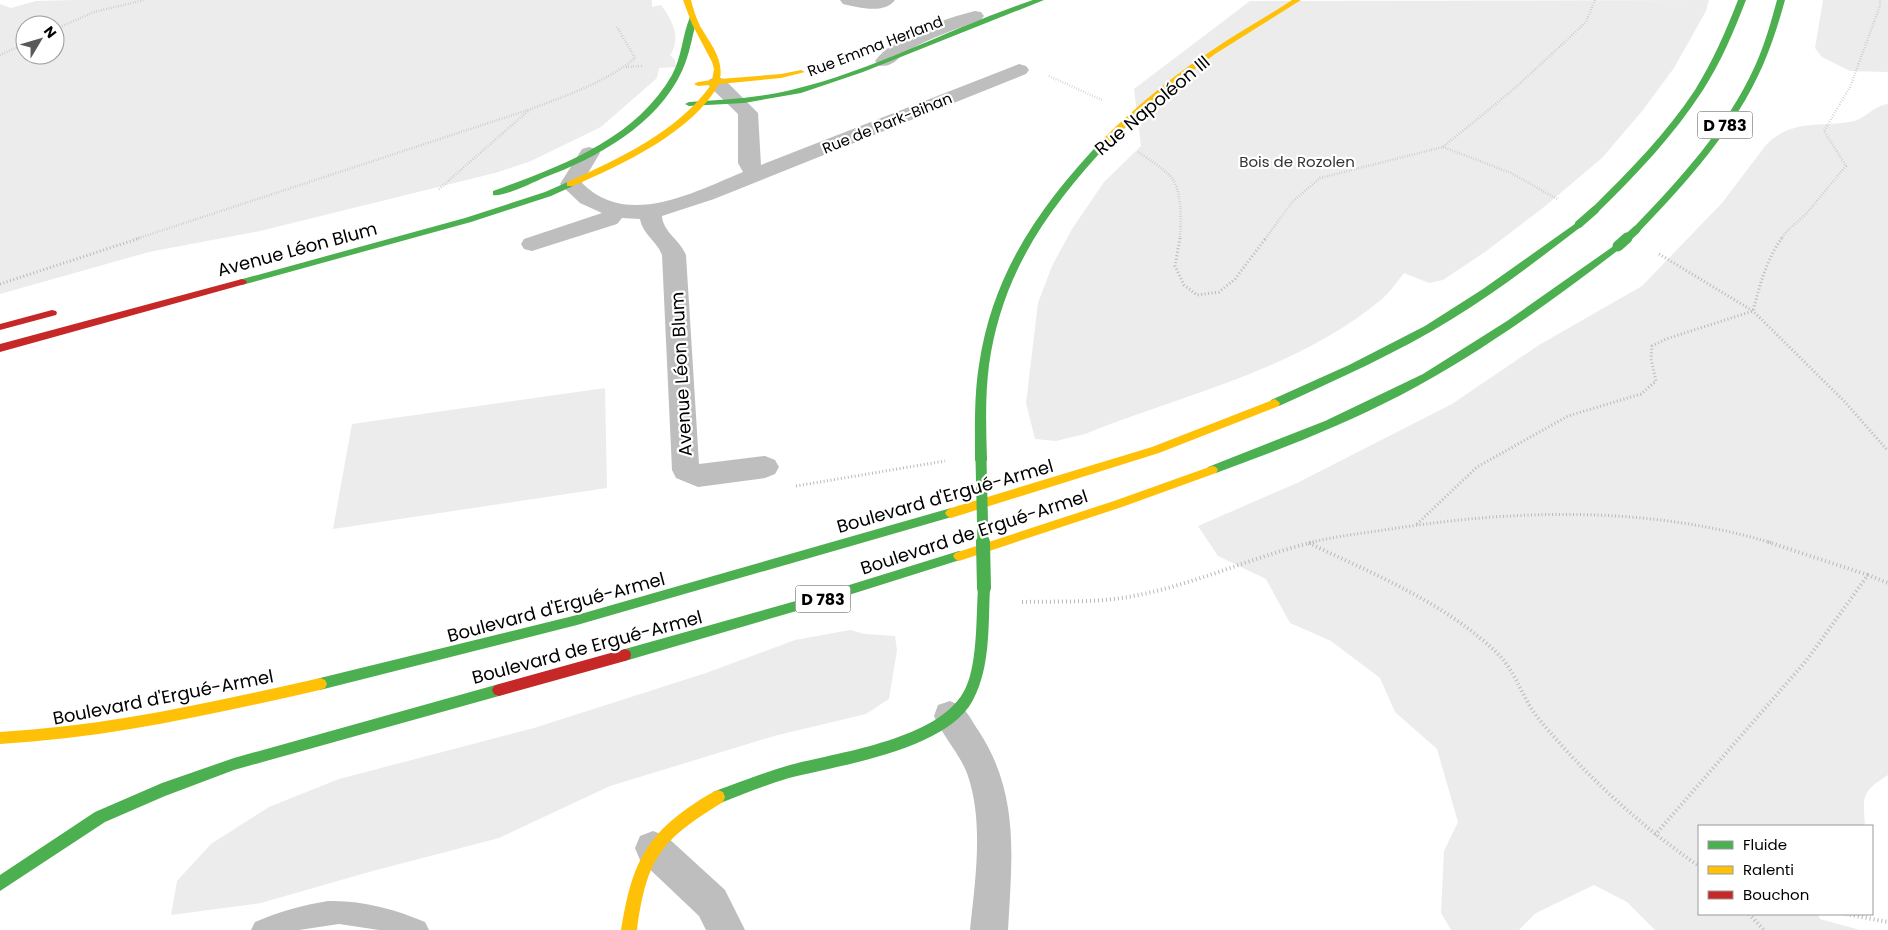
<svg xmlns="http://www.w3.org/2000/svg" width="1888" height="930" font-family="Poppins,sans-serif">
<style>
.green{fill:#ececec;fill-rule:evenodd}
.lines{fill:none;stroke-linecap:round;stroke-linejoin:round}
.path-far2{stroke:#b9b9b9;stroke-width:2.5;stroke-dasharray:0.5 2;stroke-linecap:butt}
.path-far1{stroke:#b9b9b9;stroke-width:3;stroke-dasharray:1 2.5;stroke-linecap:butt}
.path{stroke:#b9b9b9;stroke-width:4;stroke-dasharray:1 3;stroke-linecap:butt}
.lane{fill:#bebebe;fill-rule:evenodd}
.street{fill:#bebebe;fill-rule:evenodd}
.fast{fill:#4caf50;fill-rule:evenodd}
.slow{fill:#ffc107;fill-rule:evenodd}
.jam{fill:#c62828;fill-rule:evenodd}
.fast-bridge-far2{stroke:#4caf50;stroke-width:8}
.fast-bridge-far1{stroke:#4caf50;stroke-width:11}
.fast-bridge{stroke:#4caf50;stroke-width:14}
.labels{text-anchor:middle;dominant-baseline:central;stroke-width:4.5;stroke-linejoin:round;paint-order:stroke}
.far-street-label{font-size:15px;fill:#000;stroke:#fff}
.far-park-label{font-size:15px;fill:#333;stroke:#fff}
.shield{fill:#fff;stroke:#4c4c4c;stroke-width:1}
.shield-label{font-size:16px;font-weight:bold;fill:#000}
.street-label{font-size:18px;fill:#000;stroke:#fff}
</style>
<rect width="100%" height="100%" fill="#fff"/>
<g class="green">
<path d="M74 0H652V7L661 5C672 19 682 39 670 55L675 60 676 67 659 68 657 78 601 127 531 161 495 173 260 231 149 252 0 294V4L11 8 36 1ZM25 25H55V55H25Z"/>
<path d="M1709 0 1706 11 1674 68 1643 110 1602 158 1544 207 1485 252 1443 280 1429 283 1404 273C1397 282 1390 292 1382 299 1297 370 1185 394 1085 434L1056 441 1035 439 1026 403 1038 303 1052 266 1072 229 1104 182 1141 146 1134 89 1250 1Z"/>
<path d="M1823 0H1888V72L1850 71 1822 57 1815 48Z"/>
<path d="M1888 104V775C1861 792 1863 796 1865 826H1699V914H1818L1820 919 1860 930H1655L1627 902 1594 885 1536 913 1519 930H1451L1441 913 1444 851 1458 822 1437 749 1395 712 1380 678 1331 641 1290 623 1266 579 1218 556 1198 526 1297 483 1452 404 1539 345 1642 286 1722 203 1766 145C1792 118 1821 128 1854 121 1866 118 1875 105 1888 104Z"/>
<path d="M605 388 607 488 333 529 352 424Z"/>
<path d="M850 630 865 634 895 636 897 650 889 699 866 714 774 736 610 786 499 838 369 872 261 903 171 915 177 881 211 844 269 807 339 779 534 728 706 673 795 640Z"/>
</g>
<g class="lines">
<g class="path-far2">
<path d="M55 29 94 12 144 0"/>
<path d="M0 55 25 44"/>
<path d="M626 67 642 66"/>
<path d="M1049 76 1102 100"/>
<path d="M1443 147 1511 173 1557 199"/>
<path d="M1138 152C1148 159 1168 171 1174 181 1182 196 1181 223 1180 239"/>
<path d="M439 189 528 111"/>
<path d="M136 239 531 109C567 95 605 83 635 58L617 27"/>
<path d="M1265 239 1293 201 1320 178 1443 147 1515 88 1586 22 1595 0"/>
<path d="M1781 239 1787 231 1806 214 1846 166 1824 131 1850 87 1880 6V0"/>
</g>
<g class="path-far1">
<path d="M1180 238 1175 266 1184 285 1197 295 1219 292 1235 279 1266 238"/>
<path d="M1659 254 1753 311 1845 402 1888 451"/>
<path d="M0 284 140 238"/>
<path d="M796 486 945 461"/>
<path d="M1417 524 1477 467 1568 416 1641 394 1656 381 1651 359 1652 346 1666 339 1753 311C1760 285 1766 260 1782 238"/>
<path d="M1309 543C1336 536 1364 533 1391 529 1518 509 1649 506 1772 543"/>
</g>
<g class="path">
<path d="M1768 542 1868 575"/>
<path d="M1309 543C1373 574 1446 603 1498 654 1516 672 1522 698 1538 718 1585 775 1638 824 1699 866"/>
<path d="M1022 602C1057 601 1093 603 1128 597 1192 586 1251 557 1314 542"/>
<path d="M1655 835 1806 661 1868 575 1888 583"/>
<path d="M1749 914 1764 930"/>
<path d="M1846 914 1888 922"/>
</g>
<path class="lane" d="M328 901C361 900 395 909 425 922L429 930H379L339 924 299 930H251L255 922C278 912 303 905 328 901Z"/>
<g class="street">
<path d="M840 0H895C884 15 857 7 843 4Z"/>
<path d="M975 11 981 12 984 16 981 20C957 29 931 37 908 51 897 58 892 69 878 65L875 61C893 36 946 18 975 11Z"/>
<path d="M1019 64 1026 66 1029 70 1026 74 714 199 662 216C663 232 680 240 686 255L699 464 765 456 775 460 779 467 775 474 765 478 698 487 676 478 672 470 662 255C657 241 643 235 640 219L622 218 617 224 532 251 524 249 521 244 524 239 602 213 580 203 560 184 582 149 589 147 596 149 600 153 582 183C627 229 694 192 743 172L738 163V114L710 87 707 83 710 79 717 77 724 79 758 113 761 165Z"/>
<path d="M950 701C966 707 969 716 978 730 1020 793 1012 858 1008 930H970C975 881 984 824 968 776 961 755 943 737 934 716L938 705Z"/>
<path d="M653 831 666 836 725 890 745 930H706L699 916 640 860 635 848 640 836Z"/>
</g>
<g class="fast">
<path d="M1033 0H1044L863 72 801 93 744 103 689 106 685 104 689 102C724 100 760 98 795 89 877 69 952 27 1033 0Z"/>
<path d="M1738 0H1746C1734 31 1721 62 1703 90 1674 135 1637 174 1598 212H1592V208C1629 171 1666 134 1695 90 1713 61 1726 31 1738 0Z"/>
<path d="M1777 0H1785C1779 22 1772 44 1763 65 1735 129 1687 182 1639 232H1633V228C1680 179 1727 128 1755 66 1765 44 1771 22 1777 0Z"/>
<path d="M690 17 697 19C692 36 690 54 682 71 657 125 597 158 543 178 532 183 504 197 493 195V191C559 167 635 140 672 75 682 57 682 36 690 17Z"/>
<path d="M1107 137 1110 138V142C1048 208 1002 273 989 365 985 396 986 428 987 460L985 463H977L975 460C975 428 974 396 979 365 993 271 1041 205 1104 138Z"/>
<path d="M570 181 574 184 573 186 551 196 471 222 242 285 237 282 239 280 465 218 545 192Z"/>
<path d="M1579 221 1584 224 1582 226C1540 258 1498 291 1452 319 1397 353 1338 379 1279 406H1271L1270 403 1271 400 1349 365 1425 326 1483 289Z"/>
<path d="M1618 243 1623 246 1621 248C1551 302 1479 354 1401 395 1341 426 1279 450 1216 473H1208L1206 470 1208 467 1325 421 1423 374 1507 321Z"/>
<path d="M951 508 955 510 957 513 955 516 577 625 320 690 315 688 313 684 315 680 320 678 577 615Z"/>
<path d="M959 551 963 553 965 556 963 559 817 605 625 661 620 659 619 655 620 651 625 649 817 595Z"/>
<path d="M984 583 988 584 990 588C988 624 991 666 973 700 947 750 840 765 789 778 765 785 741 795 718 804L713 802 711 797 713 792 718 790C742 781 766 772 790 765 839 752 935 740 963 693 978 669 976 617 978 588L980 584Z"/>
<path d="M499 684 504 686 506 690 504 694 499 696 234 770 165 796 105 822 0 891V875L95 812 162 783 234 758Z"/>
</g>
<g class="slow">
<path d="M683 0H691C693 9 696 17 700 26 710 43 724 59 720 79L781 74 801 70 805 72 781 78 719 84C693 132 621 165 573 186H567V182C619 159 677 132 711 85L698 86 694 84 698 82 712 80 714 69 712 62 692 24Z"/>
<path d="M1292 0H1301L1215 54 1183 78 1153 102 1110 142H1104V138C1137 106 1172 76 1211 51 1237 33 1265 18 1292 0Z"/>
<path d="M1275 399 1280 403 1279 406 1159 453 951 518 947 516 945 513 947 510 951 508 1152 447Z"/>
<path d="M1212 466 1216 467 1218 470 1216 473 1122 507 959 561 955 559 953 556 955 553 1114 501Z"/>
<path d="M320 678 325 680 327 684 325 688 320 690C214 714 109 738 0 744V732C109 726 214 702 320 678Z"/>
<path d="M718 790 723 792 725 797 723 802C661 840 647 857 637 930H621C630 877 639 843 685 810 695 803 706 795 718 790Z"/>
</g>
<g class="jam">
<path d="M242 279 245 280 247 282 245 284 0 352V344Z"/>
<path d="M52 310 56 311 57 313 56 315 0 330V324Z"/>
<path d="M625 649 630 651 631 655 630 659 625 661 499 696 494 694 492 690 494 686 499 684Z"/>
</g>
<g class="fast-bridge-far2">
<path d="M1579 224 1595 210"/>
<path d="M1626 239 1636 230"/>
</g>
<g class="fast-bridge-far1">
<path d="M1618 246 1627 238"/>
<path d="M981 460 983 543"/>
</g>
<path class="fast-bridge" d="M983 542 984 588"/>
</g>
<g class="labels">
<g class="far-street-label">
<text transform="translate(875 46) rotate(-21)">Rue Emma Herland</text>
<text transform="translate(887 123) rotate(-22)">Rue de Park-Bihan</text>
</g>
<g class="far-park-label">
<text x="1297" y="161">Bois de Rozolen</text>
</g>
<g class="shield">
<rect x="1697.5" y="111.5" width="55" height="27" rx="4"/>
<rect x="795.5" y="585.5" width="55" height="27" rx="4"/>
</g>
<g class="shield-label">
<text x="1725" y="125">D 783</text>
<text x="823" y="599">D 783</text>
</g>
<g class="street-label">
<text transform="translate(1152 105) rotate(-40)">Rue Napoléon III</text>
<text transform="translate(297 249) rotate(-15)">Avenue Léon Blum</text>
<text transform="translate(681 374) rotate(-93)">Avenue Léon Blum</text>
<text transform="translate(945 496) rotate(-16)">Boulevard d'Ergué-Armel</text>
<text transform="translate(974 532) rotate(-18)">Boulevard de Ergué-Armel</text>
<text transform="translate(556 607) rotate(-15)">Boulevard d'Ergué-Armel</text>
<text transform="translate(587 647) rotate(-15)">Boulevard de Ergué-Armel</text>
<text transform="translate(163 697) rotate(-11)">Boulevard d'Ergué-Armel</text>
</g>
</g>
<rect x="1698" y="825" width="175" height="90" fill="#ffffff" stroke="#999999"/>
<rect x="1708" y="841" width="25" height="8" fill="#4caf50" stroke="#999999"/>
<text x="1743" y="850" font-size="15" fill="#000000">Fluide</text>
<rect x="1708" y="866" width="25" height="8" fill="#ffc107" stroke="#999999"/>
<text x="1743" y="875" font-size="15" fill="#000000">Ralenti</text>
<rect x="1708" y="891" width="25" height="8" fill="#c62828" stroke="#999999"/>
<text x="1743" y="900" font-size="15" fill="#000000">Bouchon</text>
<g transform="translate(40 40) rotate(52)"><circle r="24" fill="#ffffff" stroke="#999999"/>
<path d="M0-4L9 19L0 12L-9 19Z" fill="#595959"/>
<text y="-8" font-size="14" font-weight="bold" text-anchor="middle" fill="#000000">N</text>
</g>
</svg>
